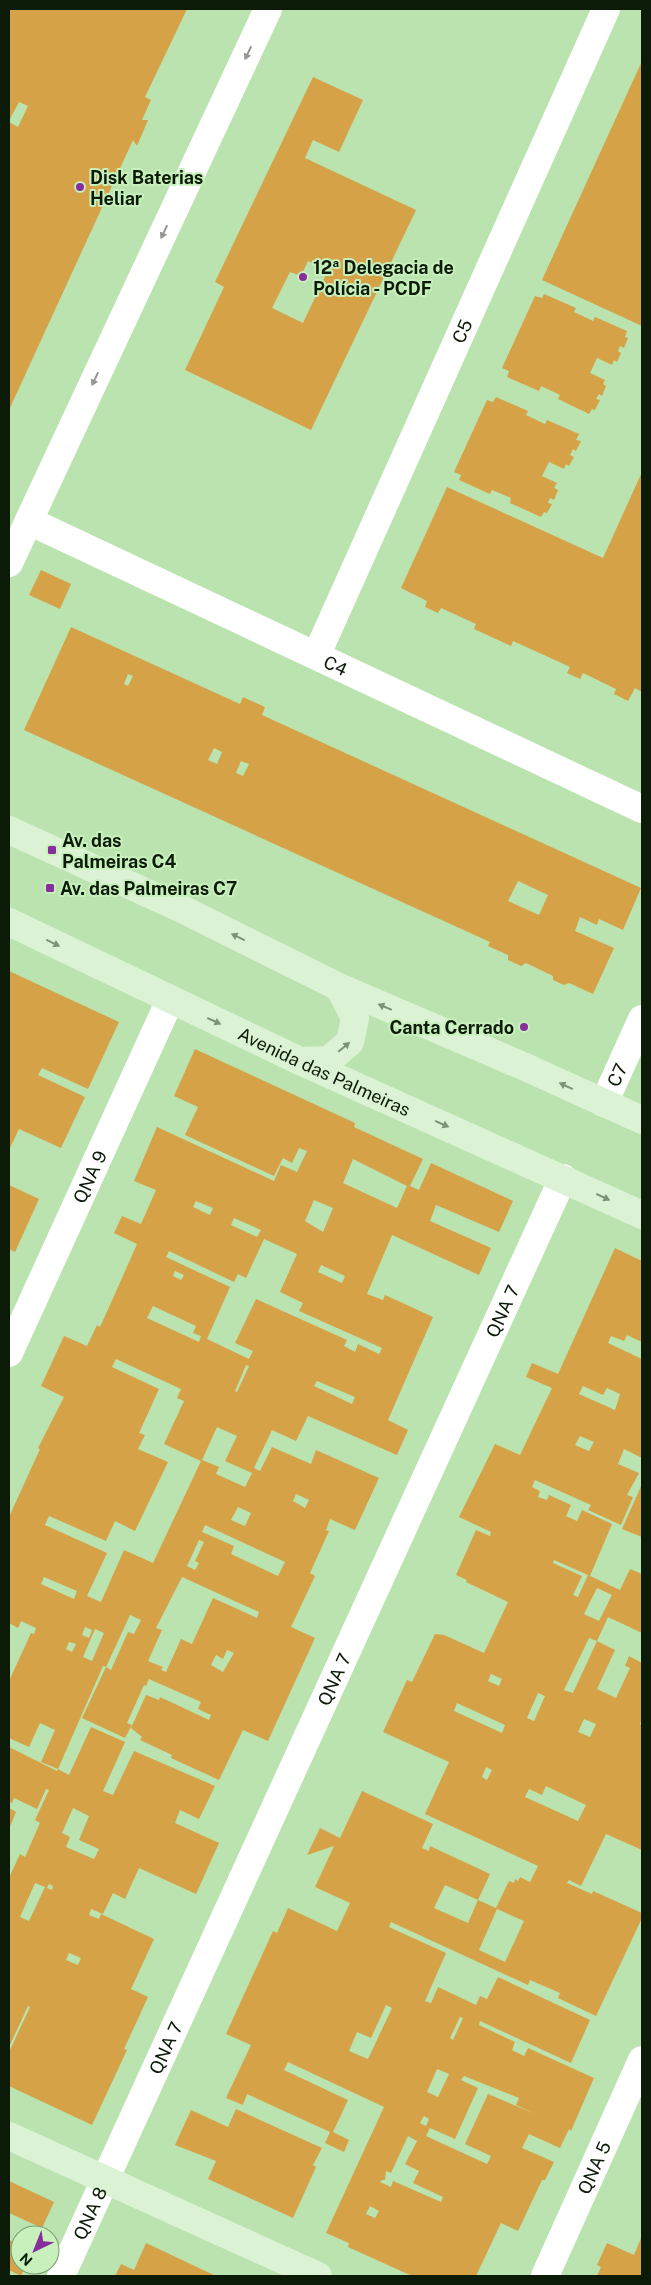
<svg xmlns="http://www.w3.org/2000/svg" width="651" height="2285" font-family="'Public Sans',sans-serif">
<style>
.building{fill:#d5a248;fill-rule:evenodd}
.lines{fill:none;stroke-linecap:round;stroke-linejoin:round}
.street{stroke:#fff;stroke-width:28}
.secondary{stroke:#dbf3d4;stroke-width:28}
.oneway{fill:#929890}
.oneway2{fill:#7e9278}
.poi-dot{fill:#862e9c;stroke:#c7f0bc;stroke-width:2}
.labels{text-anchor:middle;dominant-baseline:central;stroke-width:4;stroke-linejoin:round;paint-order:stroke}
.poi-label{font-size:18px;font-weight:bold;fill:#0c1b08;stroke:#c7f0bc;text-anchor:start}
.street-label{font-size:18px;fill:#0c1b08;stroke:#c7f0bc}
</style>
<rect width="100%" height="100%" fill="#bae3af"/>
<g class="building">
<path d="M9 9H187L145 97 151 100 142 120H148L137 146 133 140 9 410V122L18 127 28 106 19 102 9 121Z"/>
<path d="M642 61V326L542 280Z"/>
<path d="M313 77 363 100 339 152 313 140 305 158 416 210 311 430 185 370 224 287 215 282ZM308 261 328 270 303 323 272 308 290 272 301 276Z"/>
<path d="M544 294 576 308 574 312 593 321 595 317 627 331 625 337 628 338 624 348 620 346 618 351 621 353 617 362 614 360 612 365 597 358 590 373 605 380 603 384 606 386 602 396 599 394 596 399 600 400 595 410 592 409 589 414 558 399 560 395 541 386 539 391 507 377 509 371 502 368 535 296 542 298Z"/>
<path d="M496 397 528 411 526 415 545 424 547 420 579 434 576 440 581 441 576 451 573 449 570 455 574 457 569 466 566 464 564 469 549 462 542 476 557 483 554 488 558 490 554 500 550 498 548 503 552 504 547 513 544 512 541 517 510 503 511 498 492 490 490 494 459 480 461 475 454 472 487 400 493 402Z"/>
<path d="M642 472V692L635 688 628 701 614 694 616 689 583 673 580 679 567 673 570 667 555 660 513 641 511 646 474 629 476 624 441 608 438 613 425 607 427 601 401 588 447 487 603 558Z"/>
<path d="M41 570 71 584 60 609 29 595Z"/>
<path d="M71 627 240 704 243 697 265 707 262 715 641 888 623 930 599 919 597 925 580 917 575 931 614 948 593 994 569 983 564 985 553 980V976L526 963 521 966 508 960V955L488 946 490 942 24 730ZM128 674 133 676 128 686 124 684ZM214 748 222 752 217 764 208 760ZM241 761 249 764 243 776 236 773ZM518 881 548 895 539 915 508 901Z"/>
<path d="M9 971 119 1022 88 1089 42 1068 38 1075 85 1097 61 1148 19 1129 9 1150Z"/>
<path d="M195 1049 355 1123 354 1127 423 1159 410 1186 419 1190 431 1163 513 1201 499 1232 436 1205 430 1221 491 1248 479 1275 392 1235 367 1294 383 1300 385 1295 433 1317 388 1420 408 1430 397 1455 308 1416 296 1441 272 1430 254 1468 260 1471 272 1447 311 1464 316 1450 379 1478 355 1530 330 1519 326 1530 329 1531 310 1573 315 1576 291 1627 315 1638 268 1741 243 1730 219 1780 171 1758 172 1755 140 1740 142 1737 131 1728 146 1695 159 1700 160 1697 209 1720 211 1715 198 1709 201 1702 149 1679 146 1686 144 1685 127 1723 132 1725 125 1738 82 1718 106 1667 103 1666 58 1769 41 1762 55 1730 40 1723 29 1747 9 1738V1681L31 1633 34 1634 36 1628 21 1621 18 1628 9 1623V1517L40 1449 38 1448 64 1397 41 1386 64 1336 87 1346 97 1325 100 1327 114 1296 137 1244 114 1233 122 1216 141 1224 156 1190 134 1181 157 1127 274 1181 281 1165 297 1172 307 1151 299 1148 292 1163 283 1158 274 1176 185 1135 198 1107 174 1096ZM353 1159 407 1186 397 1208 343 1183ZM314 1200 333 1208 323 1232 305 1221ZM196 1201 213 1208 210 1215 193 1207ZM234 1218 261 1230 257 1237 231 1225ZM264 1239 297 1254 280 1292 303 1303 299 1311 382 1348 379 1354 358 1344 355 1352 344 1346 347 1340 256 1299 235 1343 253 1351 249 1359 207 1339 230 1287 166 1257 169 1251 234 1282 238 1274 246 1278ZM321 1265 345 1276 342 1283 318 1272ZM175 1271 184 1275 181 1280 173 1276ZM153 1306 196 1326 193 1333 201 1336 199 1342 147 1318ZM116 1359 181 1389 177 1398 184 1401 164 1444 201 1461 153 1563 124 1550 101 1602 87 1596 107 1553 45 1525 49 1516 106 1541 115 1521 135 1531 168 1462 138 1449 145 1435 139 1433 159 1389 112 1367ZM246 1365 249 1366 237 1392 235 1391ZM317 1381 355 1397 352 1404 314 1386ZM217 1427 237 1436 225 1461 252 1473 245 1487 216 1474 219 1467 202 1460ZM296 1494 309 1500 305 1508 293 1501ZM238 1507 251 1513 245 1526 231 1520ZM205 1525 285 1562 278 1576 231 1554 234 1546 202 1532ZM199 1540 204 1542 195 1561 199 1563 195 1570 187 1566ZM44 1577 77 1591 74 1599 41 1584ZM182 1577 259 1612 257 1618 213 1598 192 1644 181 1639 166 1672 161 1670 163 1667 148 1661 162 1630 156 1628ZM130 1615 141 1620 134 1634 128 1632 111 1670 106 1667ZM85 1627 92 1630 89 1638 82 1635ZM95 1629 104 1633 92 1661 83 1657ZM69 1642 76 1644 72 1652 66 1649ZM227 1650 234 1653 223 1672 211 1665 216 1655 223 1659Z"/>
<path d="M9 1185 39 1199 15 1252 9 1249Z"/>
<path d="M615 1248 642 1261V1342L627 1335 624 1341 611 1336 608 1343 642 1359V1458L624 1449 618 1464 639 1473 627 1495 633 1497 621 1525 588 1510 591 1505 535 1480 532 1487 540 1491 538 1497 547 1500 549 1495 571 1505 566 1516 577 1521 582 1510 612 1524 590 1576 620 1590 630 1569 642 1574V1633L608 1617 597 1641 589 1638 564 1690 573 1693 597 1641 615 1650 597 1689 616 1698 630 1668 625 1666 629 1656 642 1663V1719L640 1724 642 1726V1850L606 1834 581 1886 569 1880 567 1883 592 1894 593 1891 642 1913V1918L596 2016 558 1998 560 1993 530 1980 528 1985 391 1922 389 1927 446 1953 425 2001 431 2003 438 1987 476 2005 480 1996 487 1999 498 1977 590 2020 571 2063 480 2021 479 2025 515 2042 512 2050 524 2056 528 2048 594 2078 571 2131 569 2129 560 2148 529 2134 522 2148 554 2162 545 2180H542L518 2231 501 2223 476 2276H412L348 2247 349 2243 326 2233 384 2107 288 2062 284 2070 348 2100 333 2132 349 2140 344 2152 325 2143 330 2132 247 2094 243 2105 226 2098 251 2045 226 2034 273 1931 277 1933 288 1908 337 1931 350 1903 315 1887 334 1846 307 1855 320 1828 340 1838 362 1791 433 1824 422 1848 429 1851 430 1846 490 1874 478 1900 445 1885 434 1908 468 1923 478 1900 496 1908 509 1881 514 1883 515 1879 518 1881 520 1877 530 1882 538 1866 425 1814 449 1762 383 1732 407 1680 412 1682 435 1634 444 1635 484 1653 508 1602 466 1582 467 1580 456 1575 476 1530 490 1536 491 1532 459 1517 495 1444 520 1455 552 1388 526 1377 532 1363 558 1374ZM583 1386 603 1395 607 1388 620 1394 615 1410 579 1394ZM580 1436 594 1442 589 1451 575 1445ZM554 1560 588 1575 578 1597 573 1595 582 1576 553 1563ZM597 1588 612 1595 599 1621 584 1614ZM491 1674 502 1679 499 1686 488 1681ZM538 1693 545 1696 534 1721 527 1718ZM457 1703 505 1725 502 1733 454 1711ZM584 1719 596 1724 590 1737 578 1732ZM486 1767 492 1770 487 1780 482 1777ZM546 1786 586 1805 578 1821 525 1797 529 1789 542 1795ZM497 1909 524 1921 505 1962 479 1950ZM386 2005 392 2008 368 2059 349 2051 357 2032 371 2038ZM460 2017 463 2018 453 2040 450 2038ZM437 2069 449 2074 438 2097 427 2092ZM464 2076 519 2098 516 2105 535 2114 488 2094 465 2144 491 2156 487 2164 426 2136 430 2128 455 2139 478 2088 461 2080ZM424 2116 429 2119 426 2126 420 2123ZM408 2136 417 2141 405 2164 419 2171 413 2183 443 2197 441 2202 393 2181 391 2187 380 2182 382 2180H385L386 2171 391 2173ZM370 2206 379 2211 375 2218 366 2214Z"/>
<path d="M642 1484V1537L622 1529Z"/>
<path d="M91 1727 125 1742 103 1791 113 1795 134 1751 215 1786 199 1819 180 1810 175 1823 219 1843 196 1894 139 1868 125 1899 113 1893 103 1914 91 1909 89 1915 99 1919 101 1914 154 1939 131 1989 148 1997 124 2049 127 2050 92 2125 9 2086V2052L30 2007 28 2006 9 2047V1878L20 1854 25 1857 40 1823 35 1820 49 1790 46 1789 37 1809 14 1798 12 1803 9 1802V1747L57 1771 58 1769 69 1775ZM73 1808 89 1816 79 1840 99 1849 94 1859 66 1847 70 1837 62 1833ZM35 1883 45 1887 29 1921 20 1917ZM49 1884 53 1886 52 1890 47 1888ZM69 1953 81 1958 78 1965 66 1960Z"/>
<path d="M9 1808 16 1812 9 1829Z"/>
<path d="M236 2109 322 2148 313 2165 316 2167 293 2218 208 2179 216 2161 175 2145 191 2110 228 2127Z"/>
<path d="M9 2181 54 2202 42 2228 9 2213Z"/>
<path d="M642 2236V2276H597L601 2267 597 2265 607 2243 634 2255Z"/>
<path d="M9 2240 20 2245V2265H26L21 2276 9 2270Z"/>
<path d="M146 2243 216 2276H115L121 2264 134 2270Z"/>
</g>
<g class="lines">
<g class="street">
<path id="s1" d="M29 521 642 809"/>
<path d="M9 563 268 9"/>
<path id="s2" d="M317 654 606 9"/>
<path id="s3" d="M604 1103 642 1019"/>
<path id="s4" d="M9 1353 170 1000"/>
<path id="s5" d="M61 2276 563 1178"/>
<path id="s6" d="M545 2276 642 2060"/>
</g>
<g class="secondary">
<path d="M9 830 180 908 339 987 523 1066 642 1120"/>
<path id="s7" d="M9 922 300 1061 642 1215"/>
<path d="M300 1061 329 1060 350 1042 355 1018 339 987"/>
<path d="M9 2136 318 2276"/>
</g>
</g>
<defs><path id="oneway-solid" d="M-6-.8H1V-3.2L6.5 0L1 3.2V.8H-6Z" transform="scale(1.25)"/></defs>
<g class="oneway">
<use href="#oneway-solid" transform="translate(248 53) rotate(115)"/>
<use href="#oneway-solid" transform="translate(164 232) rotate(115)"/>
<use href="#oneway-solid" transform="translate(95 379) rotate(115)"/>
</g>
<g class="oneway2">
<use href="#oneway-solid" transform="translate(238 937) rotate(-154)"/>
<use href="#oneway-solid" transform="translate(53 943) rotate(26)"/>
<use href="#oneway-solid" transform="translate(385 1007) rotate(-157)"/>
<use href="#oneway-solid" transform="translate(214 1021) rotate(25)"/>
<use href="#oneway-solid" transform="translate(344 1047) rotate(-40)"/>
<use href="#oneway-solid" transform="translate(566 1086) rotate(-155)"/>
<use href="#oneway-solid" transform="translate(442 1124) rotate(24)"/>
<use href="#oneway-solid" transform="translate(603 1197) rotate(25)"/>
</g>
<g class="poi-dot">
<circle cx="80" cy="187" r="5"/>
<circle cx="303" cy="277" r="5"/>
<rect x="47" y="845" width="10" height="10" rx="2.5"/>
<rect x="45" y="883" width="10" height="10" rx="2.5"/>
<circle cx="524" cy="1027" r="5"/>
</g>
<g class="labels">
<g class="poi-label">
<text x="90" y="177">Disk Baterias<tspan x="90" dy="21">Heliar</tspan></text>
<text x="313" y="267">12ª Delegacia de<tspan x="313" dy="21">Polícia - PCDF</tspan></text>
<text x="62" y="840">Av. das<tspan x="62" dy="21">Palmeiras C4</tspan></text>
<text x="60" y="888">Av. das Palmeiras C7</text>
<text x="514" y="1027" text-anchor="end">Canta Cerrado</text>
</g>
<g class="street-label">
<text stroke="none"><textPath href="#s2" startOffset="354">C5</textPath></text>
<text stroke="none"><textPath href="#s1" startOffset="339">C4</textPath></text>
<text stroke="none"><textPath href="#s7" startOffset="349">Avenida das Palmeiras</textPath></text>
<text stroke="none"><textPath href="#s3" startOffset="31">C7</textPath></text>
<text stroke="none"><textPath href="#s4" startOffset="194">QNA 9</textPath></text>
<text stroke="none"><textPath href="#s5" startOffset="1061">QNA 7</textPath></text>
<text stroke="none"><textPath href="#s5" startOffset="656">QNA 7</textPath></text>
<text stroke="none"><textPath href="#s5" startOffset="251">QNA 7</textPath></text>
<text stroke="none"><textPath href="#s6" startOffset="119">QNA 5</textPath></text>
<text stroke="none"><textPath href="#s5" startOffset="69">QNA 8</textPath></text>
</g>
</g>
<rect width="651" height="2285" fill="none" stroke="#0c1b08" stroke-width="20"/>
<g transform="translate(35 2250) rotate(223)"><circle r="24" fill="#c7f0bc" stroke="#7c9b74"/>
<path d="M0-4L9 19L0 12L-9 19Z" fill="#862e9c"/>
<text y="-8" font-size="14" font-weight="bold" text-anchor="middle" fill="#0c1b08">N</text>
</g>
</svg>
